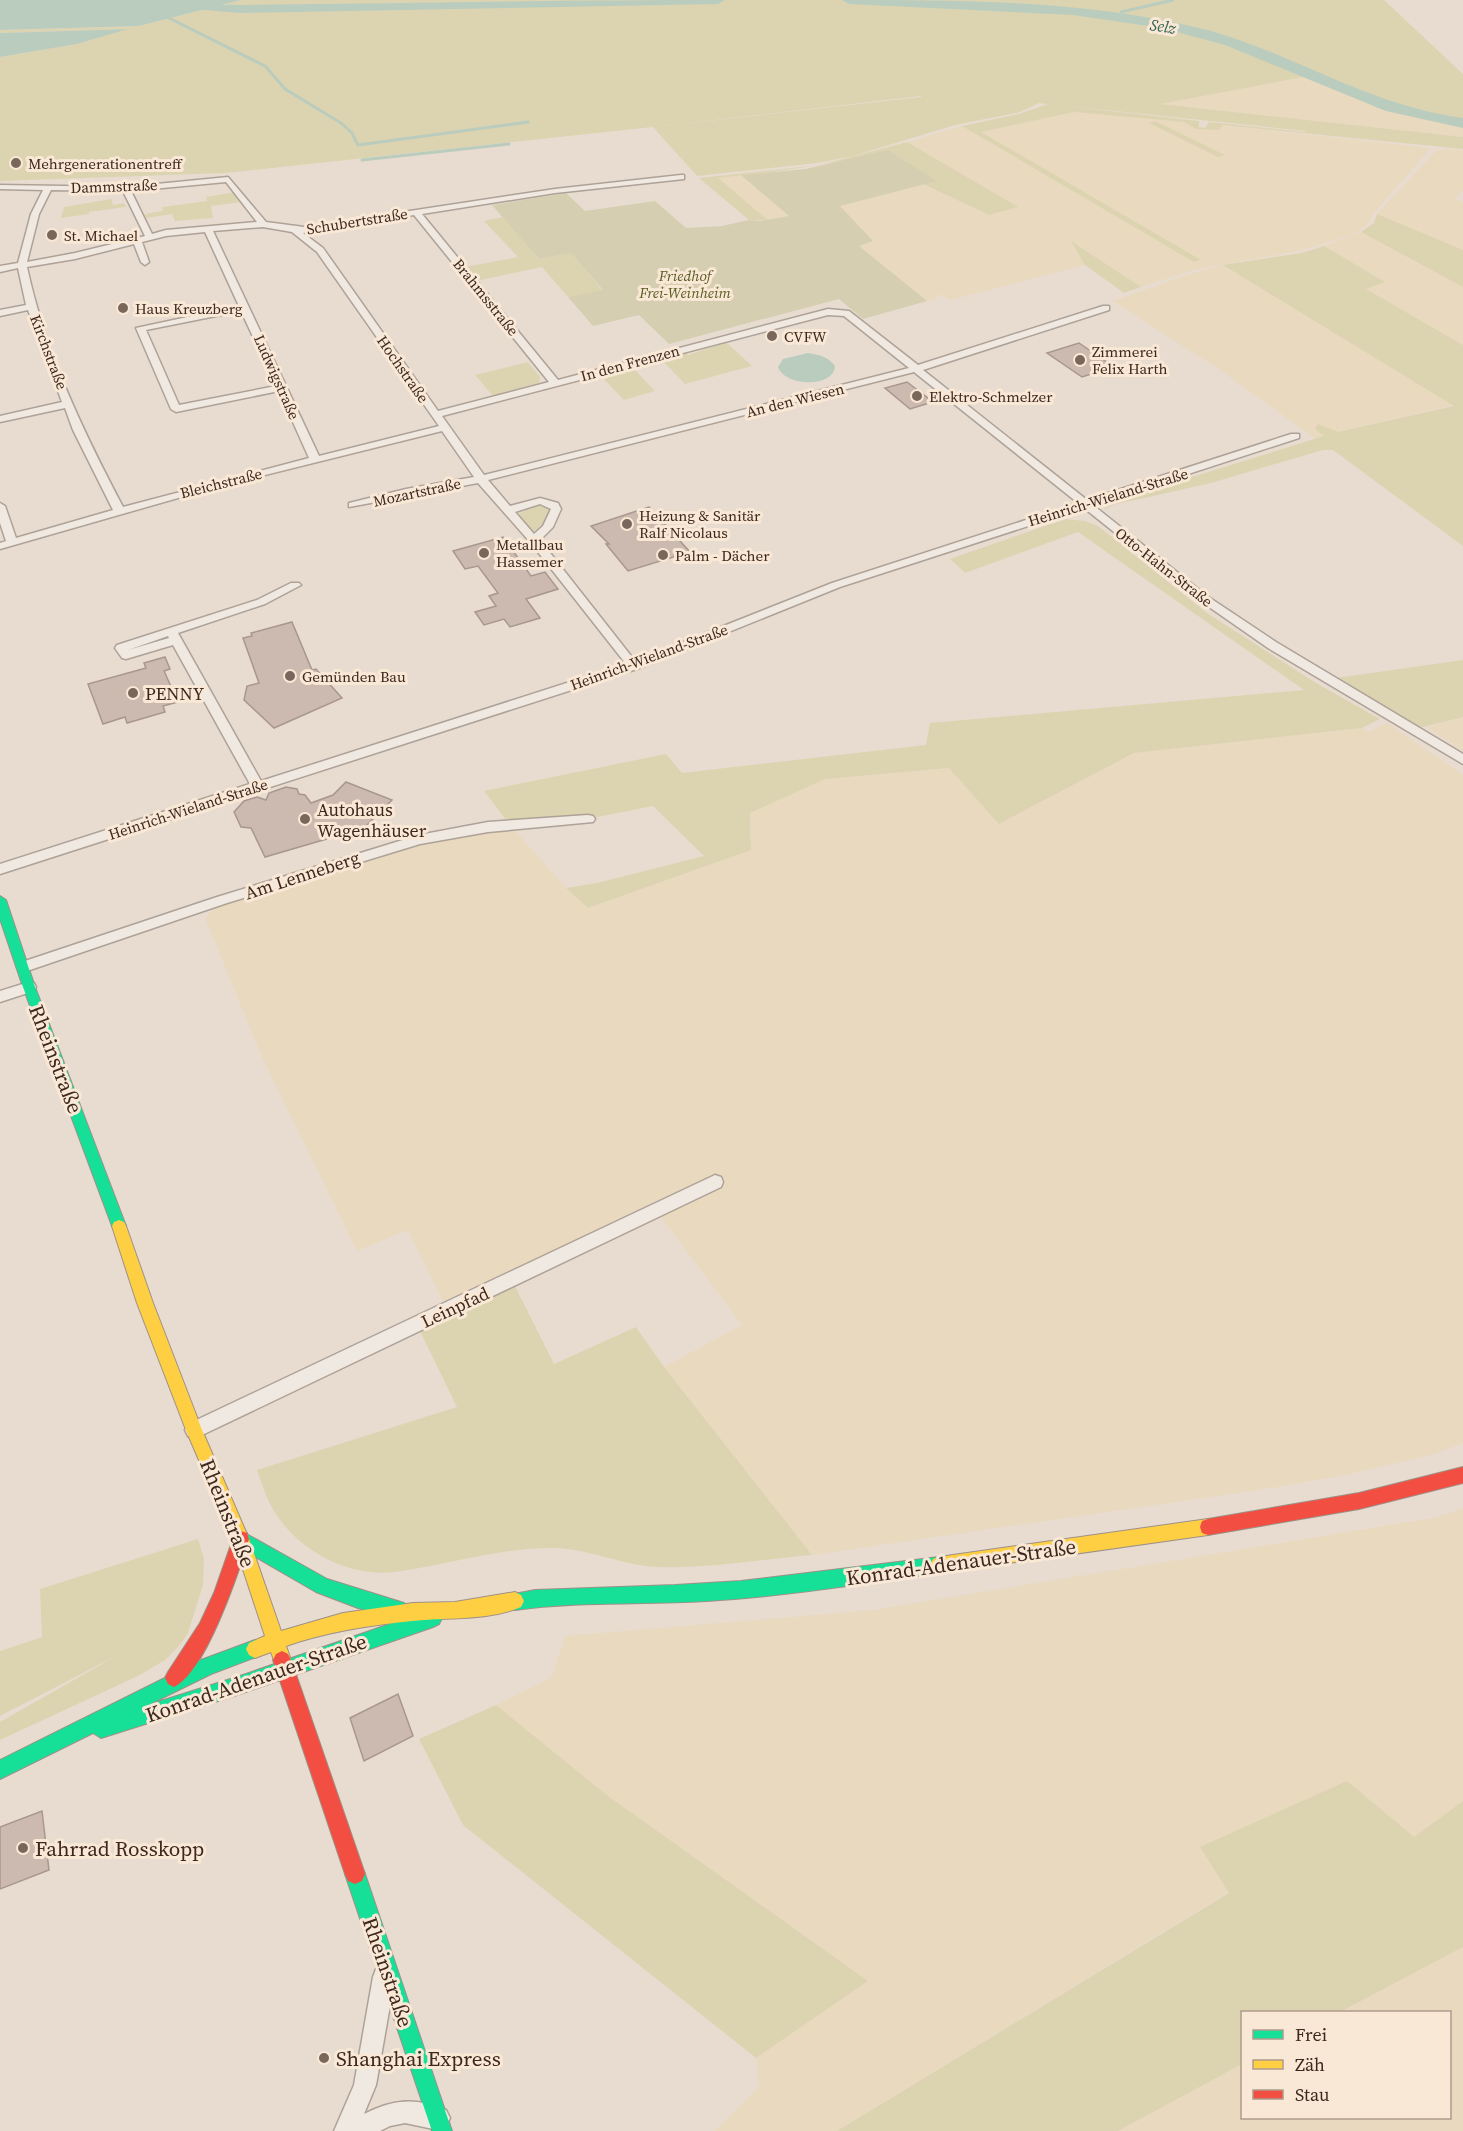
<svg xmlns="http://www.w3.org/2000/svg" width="1463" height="2131" font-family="'Source Serif 4',serif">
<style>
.farmland{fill:#e9d9bf}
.green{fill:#dcd4b1;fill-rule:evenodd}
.cemetery{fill:#d5ceb1}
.water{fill:#baccbe}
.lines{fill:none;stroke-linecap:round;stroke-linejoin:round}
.stream{stroke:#baccbe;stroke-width:3}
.river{fill:#baccbe;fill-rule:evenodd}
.building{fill:#ccb9b0;stroke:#a9978e;stroke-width:1.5}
.street-casing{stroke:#aea298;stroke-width:3}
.fast-casing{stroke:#9d9188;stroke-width:2}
.slow-casing{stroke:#9d9188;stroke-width:2}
.jam-casing{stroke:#9d9188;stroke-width:2}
.street{fill:#f0e9e1;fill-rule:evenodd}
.fast{fill:#16e098;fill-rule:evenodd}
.slow{fill:#ffcf43;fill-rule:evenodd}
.jam{fill:#f24e42;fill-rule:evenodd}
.poi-dot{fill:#7a675c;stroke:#f9e8d5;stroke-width:2}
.labels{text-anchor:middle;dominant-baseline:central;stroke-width:6;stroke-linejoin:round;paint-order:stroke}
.far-poi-label{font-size:15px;fill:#3e281e;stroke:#f9e8d5;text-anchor:start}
.far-street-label{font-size:15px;fill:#3e281e;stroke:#f9e8d5}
.far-park-label{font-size:15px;font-style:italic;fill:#595d23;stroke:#f9e8d5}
.far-water-label{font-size:16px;font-style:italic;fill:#2c5f53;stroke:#f9e8d5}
.poi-label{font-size:18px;fill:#3e281e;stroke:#f9e8d5;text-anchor:start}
.street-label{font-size:18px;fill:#3e281e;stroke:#f9e8d5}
.near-street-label{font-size:21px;fill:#3e281e;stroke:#f9e8d5}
.near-poi-label{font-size:21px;fill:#3e281e;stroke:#f9e8d5;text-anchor:start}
</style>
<rect width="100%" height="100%" fill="#e8dcd0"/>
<g class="farmland">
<path d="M1314 75 1377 108 1463 126V137L1157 104Z"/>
<path d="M1074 112 1184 122 1196 129 1219 130 1223 125 1431 148 1374 213 1366 226 1352 235 1299 251 1193 270 1141 287 1073 242 1085 265 951 300 939 294 934 300 927 301 858 246 873 241 839 206 921 183 989 215 1017 207 907 142 962 126 1195 262 980 132Z"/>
<path d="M1448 149 1463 150V191L1455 198 1463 202V250L1377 214 1437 150Z"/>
<path d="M741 175 789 216 768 220 717 178Z"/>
<path d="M1361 232 1463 287V345L1365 289 1385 282 1324 246Z"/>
<path d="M1223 265 1455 405 1337 432 1316 439 1220 370 1113 301 1196 272Z"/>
<path d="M1463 717V751L1427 727Z"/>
<path d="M1387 723 1463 775V1443L1431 1455 1345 1475 1278 1487 812 1555 664 1367 742 1325 656 1210 448 1311 408 1230 357 1251 262 1057 205 918 222 900 371 853 510 825 566 888 588 908 751 850 750 813 825 779 949 768 1000 824 1134 753 1362 728 1369 732Z"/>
<path d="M1463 1508V1801L1414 1837 1201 1847 1229 1892 837 2131H715L759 2087 756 2058 868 1981 608 1796 496 1705 551 1678 565 1636 874 1610 1438 1517Z"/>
<path d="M1463 1947V2131H1118L1242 2064V2118H1450V2012H1340Z"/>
</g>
<g class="green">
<path d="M241 0H1384L1463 74V126L1377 108 1314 75 1160 104 1463 137V149L1223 125 1219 130 1196 129 1184 122 1074 112 981 132 1201 260 1194 262 962 126 1019 114 1048 104 1039 103 1020 112 955 125 853 156 817 163 697 176 653 127 225 173 0 181V57L77 44 125 29 0 33V30L139 26 209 8 238 9 226 7V4ZM921 97 663 126 921 96ZM1049 104 1305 131V132L1209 122 1205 128 1199 127V121Z"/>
<path d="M1155 121 1225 155 1218 157 1149 123Z"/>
<path d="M907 142 1018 207 989 215 921 183 936 181 888 150C830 166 777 171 718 178L768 220H749L699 178 820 165Z"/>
<path d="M234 192 242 202 211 206 213 218 175 221 172 214 146 218 145 214 163 211 162 207 207 201 206 197Z"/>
<path d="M111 199 113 205 124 203 126 207 89 212V214L61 218 64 207Z"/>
<path d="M1377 214 1463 250V287L1361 232 1374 223Z"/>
<path d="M503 217 539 259 571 253 603 291 568 297 542 267 476 281 465 267 518 257 484 221Z"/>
<path d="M1071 241 1141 287 1124 293 1085 265Z"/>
<path d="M1324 246 1385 282 1366 289 1463 345V546L1333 450H1323L1211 483 1113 505 1104 510 1108 503 1324 436 1315 429 1318 424 1338 432 1454 406 1223 265 1302 253Z"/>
<path d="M726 342 752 366 685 384 661 359 686 353 688 355Z"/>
<path d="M528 362 540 377 539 383 493 396 475 375Z"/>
<path d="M632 367 655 391 624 400 600 375Z"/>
<path d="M537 505H543L550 509C551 521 543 528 532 532L516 515Z"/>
<path d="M1065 519 1085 521 1098 526 1207 613 1316 683 1380 719 1362 728 1134 753 999 824 949 768 825 779 750 813 751 850 588 908 566 888 597 883 704 856 653 806 588 819 510 825 484 791 666 754 682 773 926 745 930 723 1304 690 1078 532 965 573 950 559Z"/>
<path d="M1463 660V717L1415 729 1329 679Z"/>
<path d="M512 1280 554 1364 636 1327 664 1367 812 1555C764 1559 707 1569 659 1567 622 1566 589 1548 552 1548 498 1548 447 1565 395 1572 346 1578 293 1548 270 1504 265 1494 261 1482 257 1470L457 1407 417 1325Z"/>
<path d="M198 1539 204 1559 203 1585 188 1633 179 1646 165 1660 140 1675 0 1740V1722L116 1656 0 1716V1651L42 1637 40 1589Z"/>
<path d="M496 1705 608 1796 868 1981 756 2058 463 1825 419 1739Z"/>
<path d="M1347 1781 1414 1837 1463 1801V1947L1340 2012H1242V2064L1118 2131H837L1229 1893 1200 1847Z"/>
</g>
<path class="cemetery" d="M888 150 937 181 840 206 873 241 859 246 927 301 863 319 839 299 669 344 639 315 593 326 568 297 603 290 571 253 539 259 492 205 566 193 585 211 655 201 686 228 722 226 749 220 760 221 789 216 741 175 806 169Z"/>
<g class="water">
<path d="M0 0H241L139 26 0 30Z"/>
<path d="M128 29 77 44 0 57V33Z"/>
<path d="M808 353C818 355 828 356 835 366 834 388 785 387 778 367L783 359Z"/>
</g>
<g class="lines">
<g class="stream">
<path d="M1121 12 1173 0"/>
<path d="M1107 16 1113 14"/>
<path d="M169 18 265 66 285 89 341 123 352 133 358 145 528 122"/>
<path d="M362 160 509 144"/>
</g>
<g class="river">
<path d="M128 0C166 0 204 5 242 5 403 3 564 0 725 0L718 4 239 13 135 4Z"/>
<path d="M842 0C965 0 1092 0 1211 31 1298 56 1371 106 1463 118V128L1386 111 1225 45 1162 28 1073 15 849 4Z"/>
</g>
</g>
<g class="building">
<path d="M1079 343 1114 367 1082 377 1047 353Z"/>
<path d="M907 382 933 402 910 409 885 388Z"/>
<path d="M649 507 690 552 628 571 606 544H609L591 526Z"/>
<path d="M503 537 531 576 545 572 558 589 526 599 540 618 510 627 504 619 484 625 475 612 496 606 489 596 498 593 478 566 465 569 453 551Z"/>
<path d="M292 622 312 670 316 669 342 698 274 728 244 700 247 686 259 683 243 638 252 636 251 633Z"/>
<path d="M165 657 170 669 164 671 178 702 163 706 165 712 127 723 125 717 103 724 88 684 146 668 144 663Z"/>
<path d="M346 782 392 800 364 828 265 857 251 828 241 827 234 812 244 801 257 797 266 800 269 793 286 787 297 789 299 794 305 795 311 803 333 795Z"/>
<path d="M398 1694 413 1736 364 1761 350 1718Z"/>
<path d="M42 1811 49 1870 0 1889V1827Z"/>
</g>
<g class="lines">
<g class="street-casing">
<g id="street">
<path d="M681 175H684V179L555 193 422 214 558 380 828 309 849 311 918 365 1103 306H1109V310L923 370 1087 500 1291 434H1299V438L1093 505 1207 596 1276 642 1463 754V764L1268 648 1199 600 1084 508 840 587 637 669 0 874V864L250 784 173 645 126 659 122 658 115 648 117 645 257 600 291 583H299L301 585 265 604 178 633 261 781 626 664 530 542 478 483 349 507V503L406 489 474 477 442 431 213 488 0 549V543L6 541 0 523V503L5 506 16 538 113 510 73 430 65 408 0 422V416L62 402 28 310 0 316V310L26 305 18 268 0 272V266L18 263 31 214 43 190 0 189V185L126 187 228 177 266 222 304 227 555 189ZM226 182 257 222 166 230 152 234 131 191ZM51 190 123 191 145 236 75 253 27 262 39 214ZM414 215 549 382 438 411 323 248 303 233ZM263 227 292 232 317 252 439 426 319 456 213 231ZM205 232 239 306 136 328 171 409 176 412 279 391 309 458 123 507C83 431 45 352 27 267L75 259 134 244 141 262 145 265 149 262 142 242 166 236ZM241 311 276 386 179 405 146 330ZM828 315 844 316 909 368 484 475 442 416ZM914 372 1078 503 832 583 635 661 540 540 553 527 561 509 558 503 540 498 510 506 488 480ZM540 504 551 509 543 526 534 534 515 512ZM168 636 169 638 128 650Z"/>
<path d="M588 815 593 816 595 819 593 822 488 832 420 844 227 903 24 972 17 967 19 963 217 897 419 835 488 822Z"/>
<path d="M29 982 34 983 36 987 34 991 0 1002V991Z"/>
<path d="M715 1175 721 1177 723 1182 721 1187 200 1436 194 1438 188 1436 185 1430 188 1424Z"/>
<path d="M384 1966 392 1969 395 1977 376 2085 364 2114C393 2099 416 2097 446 2110L450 2118 446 2126 438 2130 405 2123 390 2126 380 2131H334L354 2085 373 1977 376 1969Z"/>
</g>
</g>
<g class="fast-casing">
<g id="fast">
<path d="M0 896 6 900 35 987 126 1226 124 1230 119 1232 114 1230 112 1226 23 987 0 919Z"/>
<path d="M241 1531 327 1579 404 1603 407 1609 404 1615 398 1618 358 1608 316 1592 235 1545 233 1539 235 1533Z"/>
<path d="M939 1557 945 1559 948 1565 945 1571 939 1573C862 1584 785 1596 707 1601 643 1605 579 1601 515 1610L509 1607 506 1601 509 1595 535 1590 675 1585 741 1581Z"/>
<path d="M433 1609 439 1612 442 1618 439 1624 433 1627 240 1694 101 1738 93 1733 0 1779V1760L201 1660 255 1640 261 1643 264 1649 261 1655 211 1674 148 1705 240 1676Z"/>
<path d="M355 1864 362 1867 365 1874 452 2131H432L345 1874 348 1867Z"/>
</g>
</g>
<g class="slow-casing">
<g id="slow">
<path d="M119 1220 124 1222 126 1226 153 1303 202 1430 249 1539 281 1631 343 1613 413 1603 455 1602 515 1592 521 1595 524 1601 521 1607C487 1621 448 1617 412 1621 370 1625 326 1632 286 1646L291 1660 288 1666 282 1669 276 1666 271 1652 255 1658 249 1655 246 1649 249 1643 265 1636 233 1539 186 1430 137 1303 112 1226 114 1222Z"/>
<path d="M1208 1519 1214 1521 1216 1527 1214 1533 1208 1535 939 1573 933 1571 930 1565 933 1559 939 1557Z"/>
</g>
</g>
<g class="jam-casing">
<g id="jam">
<path d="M1463 1467V1483L1359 1509 1208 1535 1202 1533 1200 1527 1202 1521 1208 1519 1359 1493Z"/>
<path d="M241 1531 247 1533 249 1539C239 1571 205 1674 174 1687L168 1684 165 1678 168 1672 200 1623 214 1593 235 1533Z"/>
<path d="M282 1651 288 1654 291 1660 365 1874 362 1881 355 1884 348 1881 345 1874 273 1660 276 1654Z"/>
</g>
</g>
<use href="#street" class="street"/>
<use href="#fast" class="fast"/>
<use href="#slow" class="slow"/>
<use href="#jam" class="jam"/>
</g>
<g class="poi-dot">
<circle cx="16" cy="163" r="6"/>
<circle cx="52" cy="235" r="6"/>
<circle cx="123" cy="308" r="6"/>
<circle cx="772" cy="336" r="6"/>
<circle cx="1080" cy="360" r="6"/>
<circle cx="917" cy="396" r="6"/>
<circle cx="627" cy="524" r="6"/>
<circle cx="484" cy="553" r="6"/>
<circle cx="663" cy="555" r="6"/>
<circle cx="290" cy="676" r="6"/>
<circle cx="133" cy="693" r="6"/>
<circle cx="305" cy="819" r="6"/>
<circle cx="23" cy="1848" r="6"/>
<circle cx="324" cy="2058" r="6"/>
</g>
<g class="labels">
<g class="far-poi-label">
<text x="28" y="163">Mehrgenerationentreff</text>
<text x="64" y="235">St. Michael</text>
<text x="135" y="308">Haus Kreuzberg</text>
<text x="784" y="336">CVFW</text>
<text x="1092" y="351">Zimmerei<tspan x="1092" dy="17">Felix Harth</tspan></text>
<text x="929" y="396">Elektro-Schmelzer</text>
<text x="639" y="515">Heizung &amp; Sanitär<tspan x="639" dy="17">Ralf Nicolaus</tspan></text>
<text x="496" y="544">Metallbau<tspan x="496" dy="17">Hassemer</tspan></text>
<text x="675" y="555">Palm - Dächer</text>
<text x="302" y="676">Gemünden Bau</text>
</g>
<g class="far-street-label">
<text transform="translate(114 186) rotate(-2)">Dammstraße</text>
<text transform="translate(357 221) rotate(-9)">Schubertstraße</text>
<text transform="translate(486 297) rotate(51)">Brahmsstraße</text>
<text transform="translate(49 352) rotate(69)">Kirchstraße</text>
<text transform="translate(630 363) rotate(-15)">In den Frenzen</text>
<text transform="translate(403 369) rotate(55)">Hochstraße</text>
<text transform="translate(277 377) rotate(66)">Ludwigstraße</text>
<text transform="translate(795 400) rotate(-14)">An den Wiesen</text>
<text transform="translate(221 483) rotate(-14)">Bleichstraße</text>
<text transform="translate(417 492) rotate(-12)">Mozartstraße</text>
<text transform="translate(1108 497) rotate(-17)">Heinrich-Wieland-Straße</text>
<text transform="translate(1164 567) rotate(38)">Otto-Hahn-Straße</text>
<text transform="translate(649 657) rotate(-20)">Heinrich-Wieland-Straße</text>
<text transform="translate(188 809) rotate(-18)">Heinrich-Wieland-Straße</text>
</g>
<g class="far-park-label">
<text x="685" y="275">Friedhof<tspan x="685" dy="17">Frei-Weinheim</tspan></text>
</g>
<g class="far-water-label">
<text transform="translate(1163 26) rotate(9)">Selz</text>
</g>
<g class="poi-label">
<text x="145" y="693">PENNY</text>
<text x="317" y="809">Autohaus<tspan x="317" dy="21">Wagenhäuser</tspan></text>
</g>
<g class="street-label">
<text transform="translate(302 875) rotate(-18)">Am Lenneberg</text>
<text transform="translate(455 1307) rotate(-25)">Leinpfad</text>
</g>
<g class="near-street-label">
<text transform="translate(56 1059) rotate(69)">Rheinstraße</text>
<text transform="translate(228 1513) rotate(68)">Rheinstraße</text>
<text transform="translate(961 1562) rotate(-8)">Konrad-Adenauer-Straße</text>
<text transform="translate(256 1678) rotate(-19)">Konrad-Adenauer-Straße</text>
<text transform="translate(388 1972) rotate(71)">Rheinstraße</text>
</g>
<g class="near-poi-label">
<text x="35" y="1848">Fahrrad Rosskopp</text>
<text x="336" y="2058">Shanghai Express</text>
</g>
</g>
<rect x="1241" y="2011" width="210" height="108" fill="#f9e8d5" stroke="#ae9b8c" stroke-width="1.5"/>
<rect x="1253" y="2030" width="30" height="9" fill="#16e098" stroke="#ae9b8c" stroke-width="1.5"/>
<text x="1295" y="2041" font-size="18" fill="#3e281e">Frei</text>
<rect x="1253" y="2060" width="30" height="9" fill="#ffcf43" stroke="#ae9b8c" stroke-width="1.5"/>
<text x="1295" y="2071" font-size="18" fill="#3e281e">Zäh</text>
<rect x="1253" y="2090" width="30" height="9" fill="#f24e42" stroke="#ae9b8c" stroke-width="1.5"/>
<text x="1295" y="2101" font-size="18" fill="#3e281e">Stau</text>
</svg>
